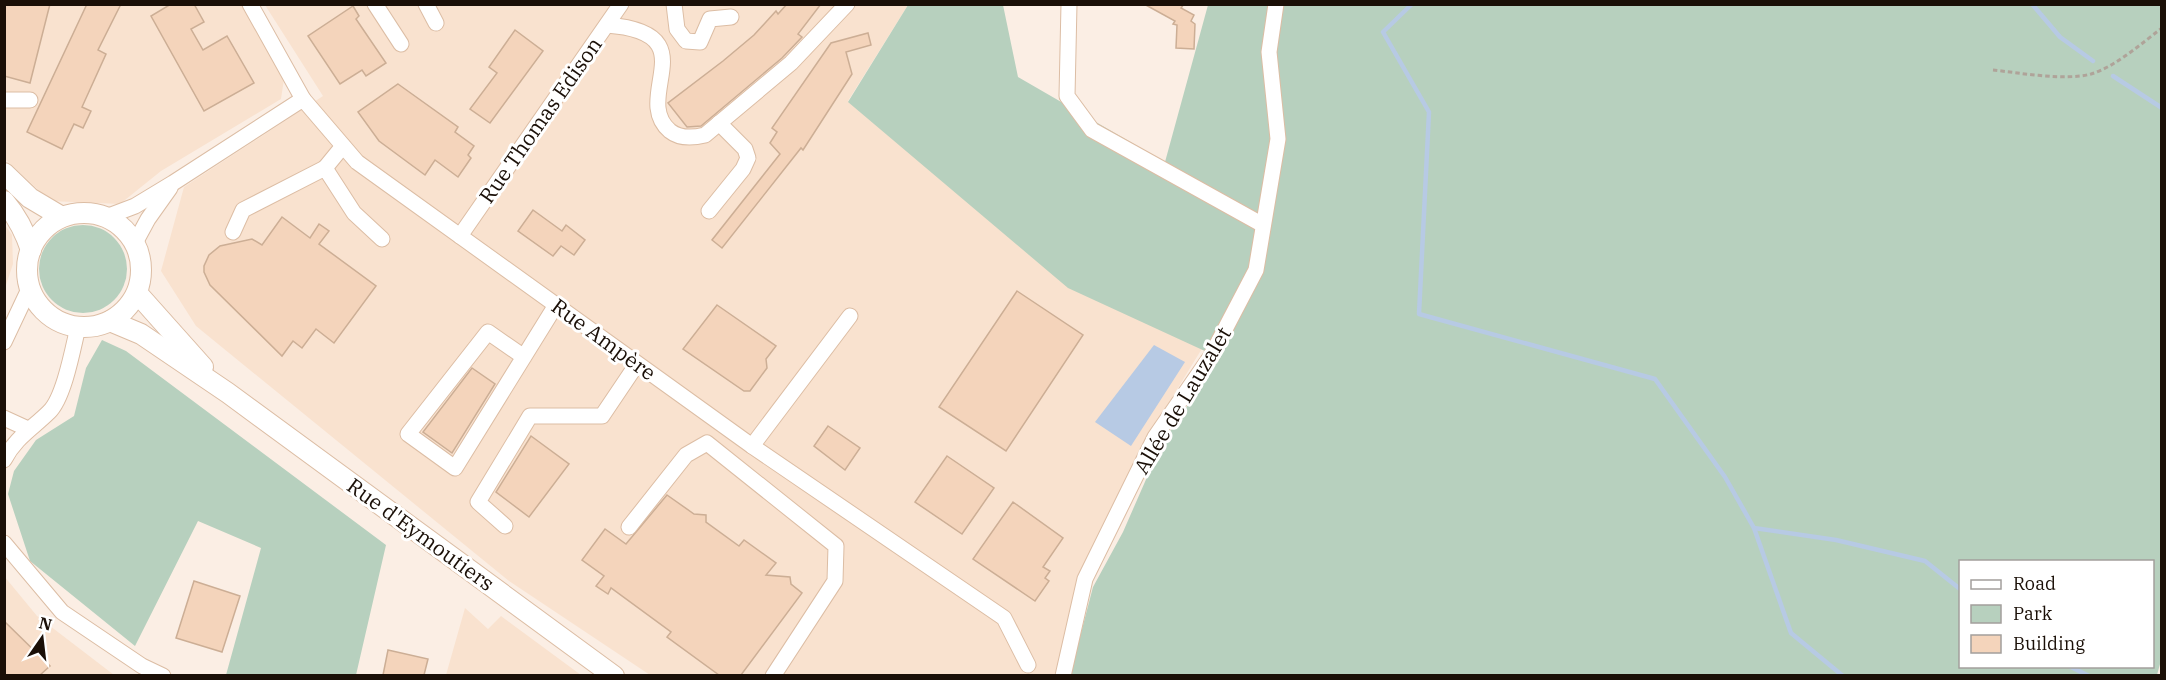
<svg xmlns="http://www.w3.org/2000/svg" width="2166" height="680" font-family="'IBM Plex Serif',serif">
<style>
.built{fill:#f9e2cf}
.green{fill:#b7d0be;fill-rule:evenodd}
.water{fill:#b7cae4}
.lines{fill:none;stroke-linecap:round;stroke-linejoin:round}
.stream{stroke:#b7cae4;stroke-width:4.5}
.building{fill:#f4d4bb;stroke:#ccae95;stroke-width:1.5}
.minor-casing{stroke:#dcbda4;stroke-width:17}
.major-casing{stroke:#dcbda4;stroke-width:22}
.path{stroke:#afa399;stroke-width:3;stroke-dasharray:4.5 3;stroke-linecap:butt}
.minor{stroke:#fff;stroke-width:15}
.major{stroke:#fff;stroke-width:20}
.labels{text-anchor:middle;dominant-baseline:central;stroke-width:6;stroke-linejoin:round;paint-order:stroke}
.street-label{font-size:21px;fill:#1a0f07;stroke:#fff}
</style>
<rect width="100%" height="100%" fill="#fbeee4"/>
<g class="built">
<path d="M4 5H243L284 79 281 99 161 171 120 204 50 201 5 159Z"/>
<path d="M265 5H908L848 101 1206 342 1146 440 1054 675H650L509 581 196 326 161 271 184 187 323 96Z"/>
<path d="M5 225 12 235 13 264 5 288Z"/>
<path d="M4 576 37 616 114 675H5Z"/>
<path d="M465 608 488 629 501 616 581 675H446Z"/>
</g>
<g class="green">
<path d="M908 5H1003L1018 77 1165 162 1208 5H2161L2162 657 2157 675H1070L1093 587 1123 532 1162 443 1220 358 1068 288 848 102ZM1960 562H2152V666H1960Z"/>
<circle cx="83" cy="269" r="44"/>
<path d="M102 340 126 351 386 545 356 675H226L261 548 198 521 135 646 30 561 8 494 14 471 36 440 74 416 86 368Z"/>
</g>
<path class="water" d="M1154 345 1185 362 1131 446 1095 422Z"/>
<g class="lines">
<g class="stream">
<path d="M1412 4 1383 32 1429 112 1419 314 1655 379 1725 477 1754 528 1836 540 1925 561 1960 589"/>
<path d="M2032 4 2060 37 2093 61"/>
<path d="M2113 76 2162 108"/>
<path d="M1754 528 1791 633 1843 676"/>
<path d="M2069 666 2089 676"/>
</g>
</g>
<g class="building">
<path d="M4 4H50L30 83 4 76Z"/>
<path d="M87 4H121L98 50 106 54 82 107 91 111 83 128 74 124 62 149 27 132Z"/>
<path d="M171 4H194L204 22 191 29 203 50 227 36 254 83 204 111 151 16Z"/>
<path d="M787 4H821L798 34 802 37 782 58 701 126 687 127 668 103 723 61 754 35 776 11 778 14Z"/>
<path d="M1144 4H1184L1181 8 1194 15 1191 21 1195 24 1194 49 1176 48 1177 25 1173 24 1175 21Z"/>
<path d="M353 6 359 16 356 19 386 63 366 76 362 70 340 84 308 36Z"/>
<path d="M515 30 543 51 490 123 470 109 497 73 489 67Z"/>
<path d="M868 33 871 45 846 52 852 74 803 150 801 148 722 248 712 240 780 154 770 143 777 132 772 128 831 43Z"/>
<path d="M398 84 458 127 455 132 474 146 468 155 471 158 458 177 435 160 425 175 379 141 358 112Z"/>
<path d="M533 210 562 231 566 225 585 240 574 255 561 246 553 256 518 231Z"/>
<path d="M282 217 310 238 319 224 329 231 319 244 376 286 334 343 316 329 302 348 293 341 282 356 210 285 204 272V266L209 255 220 246 252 239 262 245Z"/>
<path d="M1017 291 1083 335 1006 451 939 407Z"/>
<path d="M717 305 776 346 766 359 767 368 750 391H744L683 349Z"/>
<path d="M472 368 495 384 452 453 423 432Z"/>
<path d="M828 426 860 448 845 470 814 446Z"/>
<path d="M531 436 569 464 529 517 496 492Z"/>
<path d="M947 456 994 488 962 534 915 502Z"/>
<path d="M667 495 694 514 706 515V522L739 546 744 540 776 563 766 575 790 577 791 584 802 593 741 675H719L667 637 671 632 611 588 608 594 596 586 604 576 582 560 605 529 626 544Z"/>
<path d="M1013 502 1063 538 1043 567 1050 571 1045 578 1049 581 1035 601 973 559Z"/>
<path d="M194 581 240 596 222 652 176 638Z"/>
<path d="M4 621 50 666 40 675H4Z"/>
<path d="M388 650 428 659 424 675H383Z"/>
</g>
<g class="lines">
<g class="minor-casing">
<g id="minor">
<path d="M250 4 303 99"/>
<path d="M375 4 401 44"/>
<path d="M426 4 436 23"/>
<path d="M674 4 677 29 686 41 700 42 710 19 731 17"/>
<path d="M1069 4 1067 96 1092 130 1263 225"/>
<path d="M607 25C710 33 630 97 670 131 680 139 693 138 705 135L791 63 847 4"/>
<path d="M4 100H30"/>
<path d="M325 168 343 146"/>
<path d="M709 211 743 169 748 158 745 149 719 123"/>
<path d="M106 217 135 206 173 183 303 99 357 162 752 446 1004 618 1028 665"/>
<path d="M233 232 243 210 325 168 354 213 382 239"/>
<path d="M460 236 621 4"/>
<path d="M135 243 148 219 170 188"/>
<path d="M4 342 30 287"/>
<path d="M524 357 488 332 408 434 455 468 556 305"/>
<path d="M4 418 28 429"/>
<path d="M752 446 850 316"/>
<path d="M4 460C15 438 33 428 49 412 64 398 73 348 78 327"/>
<path d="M505 526 478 502 530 416H602L637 364"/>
<path d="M629 527 686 455 707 443 836 546 835 581 773 676"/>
<path d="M4 543 62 612 142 666 163 676"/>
<path d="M1063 676 1085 579 1155 437 1211 356 1256 270 1278 139 1269 52 1276 4"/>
</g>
</g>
<g class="major-casing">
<g id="major">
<path d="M4 173 30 198 62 217"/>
<path d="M4 201C16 215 25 232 31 250"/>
<circle cx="84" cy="270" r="57"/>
<path d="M137 293 203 367"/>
<path d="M110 321 141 334 228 393 614 676"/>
</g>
</g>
<path class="path" d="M1993 70C2021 73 2065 81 2091 74 2115 67 2142 43 2162 28"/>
<use href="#minor" class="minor"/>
<use href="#major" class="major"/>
</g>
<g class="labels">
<g class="street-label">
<text transform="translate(540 120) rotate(-55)">Rue Thomas Edison</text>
<text transform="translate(604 339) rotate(36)">Rue Ampère</text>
<text transform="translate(1182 400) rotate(-59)">Allée de Lauzalet</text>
<text transform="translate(421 534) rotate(36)">Rue d'Eymoutiers</text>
</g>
</g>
<rect width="2166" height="680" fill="none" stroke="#1a0f07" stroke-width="12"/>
<rect x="1959" y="560" width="195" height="108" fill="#ffffff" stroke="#a39f9c" stroke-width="1.5"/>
<rect x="1971" y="580" width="30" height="9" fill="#ffffff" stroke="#a39f9c" stroke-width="1.5"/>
<text x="2013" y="590" font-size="18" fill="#1a0f07">Road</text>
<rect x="1971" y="605" width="30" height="18" fill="#b7d0be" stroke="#a39f9c" stroke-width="1.5"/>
<text x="2013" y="620" font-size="18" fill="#1a0f07">Park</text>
<rect x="1971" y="635" width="30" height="18" fill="#f4d4bb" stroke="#a39f9c" stroke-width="1.5"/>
<text x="2013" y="650" font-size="18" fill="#1a0f07">Building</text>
<g transform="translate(42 638) rotate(14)" stroke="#ffffff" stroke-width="4.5" paint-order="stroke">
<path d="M0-4.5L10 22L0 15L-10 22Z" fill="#1a0f07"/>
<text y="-9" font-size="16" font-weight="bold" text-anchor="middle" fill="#1a0f07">N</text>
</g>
</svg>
